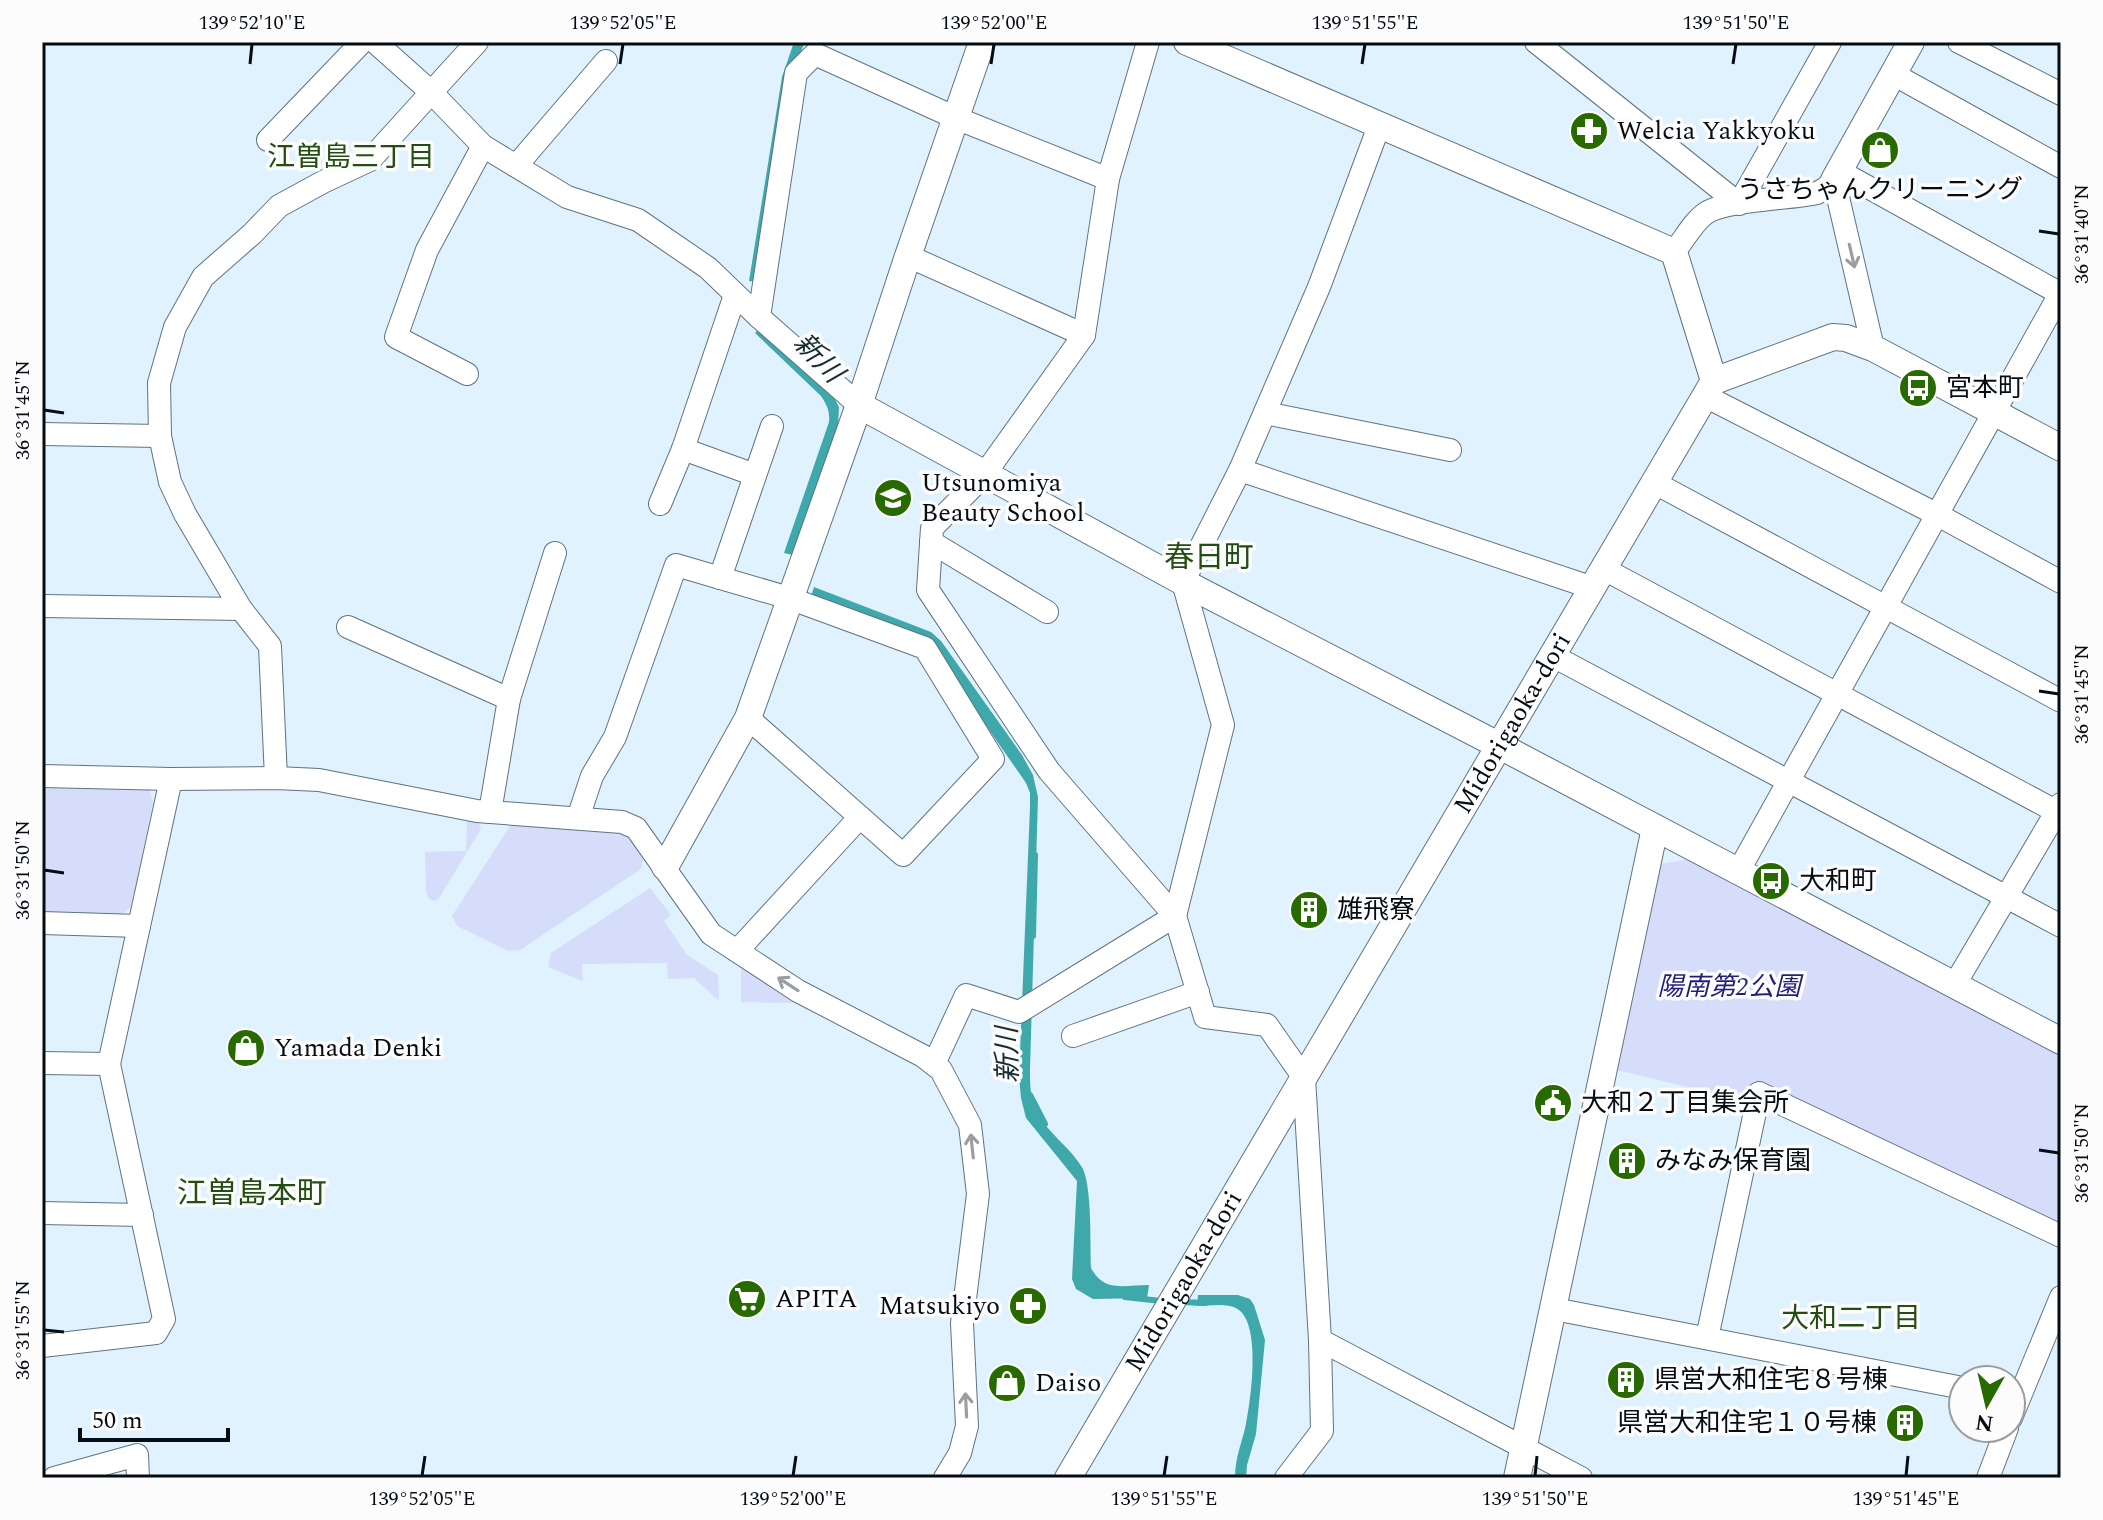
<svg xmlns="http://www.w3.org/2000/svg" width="2103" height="1520" font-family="Spectral,'Noto Sans JP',serif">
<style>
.green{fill:#d6ddfa}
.water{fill:#3fa8aa}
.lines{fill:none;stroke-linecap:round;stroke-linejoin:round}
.stream{stroke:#3fa8aa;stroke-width:6}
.minor-casing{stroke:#5f7380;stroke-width:24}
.tertiary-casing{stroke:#5f7380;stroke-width:28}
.minor{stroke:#fff;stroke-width:22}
.tertiary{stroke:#fff;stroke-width:26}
.oneway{stroke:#9b9ea0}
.ticks{fill:none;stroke:#060d12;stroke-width:3}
.labels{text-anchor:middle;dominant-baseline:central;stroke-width:7;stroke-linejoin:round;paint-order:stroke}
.poi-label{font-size:26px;fill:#060d12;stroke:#fcfcfc;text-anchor:start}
.street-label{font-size:26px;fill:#060d12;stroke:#fcfcfc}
.park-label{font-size:26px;font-style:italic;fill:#211d78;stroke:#fcfcfc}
.neighbourhood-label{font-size:28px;fill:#234d12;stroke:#fcfcfc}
.water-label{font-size:28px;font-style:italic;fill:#172e2f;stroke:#fcfcfc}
.quarter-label{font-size:30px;fill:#234d12;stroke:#fcfcfc}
.neatline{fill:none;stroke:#060d12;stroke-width:3}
.ticks-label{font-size:20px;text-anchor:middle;fill:#060d12}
</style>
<rect width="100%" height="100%" fill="#dff2fe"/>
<g class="green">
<path d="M42 788 149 789 153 802 131 907 119 916 42 912Z"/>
<path d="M467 819 478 821 481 829 439 898 434 901 429 899 426 892 425 852 466 851Z"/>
<path d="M517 822 610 826 634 841 644 856 641 869 520 950 508 951 457 926 452 916 510 826Z"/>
<path d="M1692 859 2061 1054V1226L1754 1080 1750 1102 1613 1069 1654 865Z"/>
<path d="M650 888 671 915 664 921 687 955 718 975 719 1001 694 978 668 979 667 963 582 964 583 981 548 967 551 953Z"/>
<path d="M741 966 795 999 792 1003 741 1002Z"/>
</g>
<g class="water">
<path d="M794 42H805L799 56 756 282 749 281 782 77Z"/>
<path d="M761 327 832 394 839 407 838 427 793 555 784 553 829 422C830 411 827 405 821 396L755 333Z"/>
<path d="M814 587 931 632 941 641 1022 755 1033 775 1038 797 1030 1069C1030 1081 1030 1094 1034 1106 1042 1129 1071 1147 1083 1169 1092 1189 1090 1244 1091 1268 1104 1293 1125 1285 1149 1285L1147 1298 1093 1299 1076 1289 1072 1279 1077 1181 1026 1118 1021 1098 1019 1077 1030 807V793L1026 783 928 642 811 596Z"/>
<path d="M1198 1295H1238L1250 1299 1254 1305 1265 1340 1256 1434 1247 1465 1246 1478H1235C1235 1457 1242 1443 1246 1424 1251 1399 1261 1327 1239 1310 1229 1302 1209 1306 1197 1306Z"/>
</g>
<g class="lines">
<g class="stream">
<path d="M1033 936 1035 855"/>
<path d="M1030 1095 1045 1124"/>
<path d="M1125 1297 1161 1301"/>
<path d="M1181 1302 1205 1303"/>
</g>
<g class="minor-casing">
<g id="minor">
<path d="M375 42 431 92 483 146 567 197 638 220 708 268 759 317 859 405"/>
<path d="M1148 42 1108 179 1084 335 984 475 932 528 928 590 1049 771 1175 916 1205 1017 1267 1025 1304 1078 1320 1340 1322 1431 1286 1478"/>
<path d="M1536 42 1739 204 1830 42"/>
<path d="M1959 42 2061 94"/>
<path d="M1893 74 2061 167"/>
<path d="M268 140 362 42"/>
<path d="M516 166 606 61"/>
<path d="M1839 171 2061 294"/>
<path d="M1834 180 1873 348"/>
<path d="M1674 252C1684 240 1693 222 1706 213 1726 200 1790 199 1817 193L1826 188 1834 180"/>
<path d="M908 256 1084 335"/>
<path d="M759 317 796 73 815 54 956 118 1108 179"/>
<path d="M467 374 396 337 427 250 483 146"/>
<path d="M1705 396 1936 514 2061 582"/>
<path d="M1265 413 1450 450"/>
<path d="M42 434 160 436"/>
<path d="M683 449 755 475"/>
<path d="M1240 470 1593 588"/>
<path d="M1655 483 2061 701"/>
<path d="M660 504 683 449 735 295"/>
<path d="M931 542 1047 612"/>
<path d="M1604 569 2061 814"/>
<path d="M720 578 772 426"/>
<path d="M42 606 241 609"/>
<path d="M348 627 509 699"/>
<path d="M1553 656 2061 926"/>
<path d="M42 776 171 779 276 778 319 780 477 811 622 822 636 828 711 934 798 991 923 1056 941 1070 970 1125 978 1194 962 1323 967 1426 960 1453 945 1478"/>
<path d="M276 778 270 646 241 609 185 514 170 482 160 436 159 383 175 327 203 277 252 234 279 206 323 182 370 160 477 42"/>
<path d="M490 812 509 699 555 553"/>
<path d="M578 818 592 776 615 737 676 565 789 598 925 648 993 759 903 855 748 718"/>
<path d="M1738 872 2061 292"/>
<path d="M42 923 139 926"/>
<path d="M737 951 860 817"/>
<path d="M1955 984 2061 804"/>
<path d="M1073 1036 1198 992"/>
<path d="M42 1063 109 1064"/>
<path d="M934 1064 966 995 1019 1012 1175 916 1223 725 1183 582 1240 470 1319 287 1379 126"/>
<path d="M42 1213 142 1215"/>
<path d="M1554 1309 1963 1388"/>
<path d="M1707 1338 1759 1093 2061 1236"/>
<path d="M1320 1340 1581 1478"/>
<path d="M42 1346 156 1333 164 1319 109 1064 171 779"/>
<path d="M2011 1418 2061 1297"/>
<path d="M54 1478 137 1455 138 1478"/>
<path d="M1988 1478 2007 1428"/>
</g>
</g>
<g class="tertiary-casing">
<g id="tertiary">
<path d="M1834 180 1911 42"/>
<path d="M1714 381 1833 337 1846 338 1873 348 2061 448"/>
<path d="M859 405 1183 582 1500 746 2061 1041"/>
<path d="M665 867 748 718 859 405 908 256 982 42"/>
<path id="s1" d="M1068 1478 1714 381 1674 252 1187 42"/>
<path d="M1517 1478 1655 828"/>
</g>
</g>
<use href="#minor" class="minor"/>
<use href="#tertiary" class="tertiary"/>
</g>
<defs><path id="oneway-shaft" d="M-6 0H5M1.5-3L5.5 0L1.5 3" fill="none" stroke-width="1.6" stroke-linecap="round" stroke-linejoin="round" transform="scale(2)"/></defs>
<g class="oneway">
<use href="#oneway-shaft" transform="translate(1852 256) rotate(77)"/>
<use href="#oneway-shaft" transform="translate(788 984) rotate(-147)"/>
<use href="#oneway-shaft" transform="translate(972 1146) rotate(-96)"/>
<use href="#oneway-shaft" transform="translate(966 1405) rotate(-93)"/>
</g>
<path class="ticks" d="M250 64 252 44M620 64 623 44M991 64 994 44M1362 64 1365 44M1733 64 1736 44M2039 231 2059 234M44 410 64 413M2039 691 2059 694M44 870 64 873M2039 1150 2059 1153M44 1330 64 1332M422 1476 425 1456M793 1476 796 1456M1164 1476 1167 1456M1535 1476 1537 1456M1906 1476 1908 1456"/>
<defs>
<g id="pharmacy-disc" transform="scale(2)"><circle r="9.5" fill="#276a00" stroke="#fcfcfc"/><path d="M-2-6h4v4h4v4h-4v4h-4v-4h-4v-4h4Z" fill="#fff"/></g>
<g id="shop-disc" transform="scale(2)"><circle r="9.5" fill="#276a00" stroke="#fcfcfc"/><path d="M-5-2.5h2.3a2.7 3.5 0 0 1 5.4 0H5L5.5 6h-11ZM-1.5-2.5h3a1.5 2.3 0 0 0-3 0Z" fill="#fff"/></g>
<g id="bus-disc" transform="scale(2)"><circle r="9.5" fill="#276a00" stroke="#fcfcfc"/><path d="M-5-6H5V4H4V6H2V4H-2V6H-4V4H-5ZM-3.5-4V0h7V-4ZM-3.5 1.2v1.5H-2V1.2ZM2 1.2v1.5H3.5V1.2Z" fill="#fff"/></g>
<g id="school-disc" transform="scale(2)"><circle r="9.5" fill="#276a00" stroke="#fcfcfc"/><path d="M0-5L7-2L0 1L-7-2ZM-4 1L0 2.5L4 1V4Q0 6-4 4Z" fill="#fff"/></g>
<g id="building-disc" transform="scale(2)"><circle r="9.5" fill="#276a00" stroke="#fcfcfc"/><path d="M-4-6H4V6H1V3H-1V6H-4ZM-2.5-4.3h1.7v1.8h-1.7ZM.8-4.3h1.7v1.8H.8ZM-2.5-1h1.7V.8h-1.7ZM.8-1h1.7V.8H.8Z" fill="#fff"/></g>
<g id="civic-disc" transform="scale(2)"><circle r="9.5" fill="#276a00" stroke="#fcfcfc"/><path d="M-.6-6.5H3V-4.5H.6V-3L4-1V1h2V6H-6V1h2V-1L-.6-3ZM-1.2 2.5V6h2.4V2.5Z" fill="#fff"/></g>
<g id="supermarket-disc" transform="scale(2)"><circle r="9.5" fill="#276a00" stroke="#fcfcfc"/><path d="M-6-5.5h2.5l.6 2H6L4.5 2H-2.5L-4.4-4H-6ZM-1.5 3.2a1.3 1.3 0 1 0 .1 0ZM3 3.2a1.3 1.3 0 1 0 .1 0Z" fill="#fff"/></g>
</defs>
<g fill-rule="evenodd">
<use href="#pharmacy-disc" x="1589" y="131"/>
<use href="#shop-disc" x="1880" y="150"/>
<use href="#bus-disc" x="1918" y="388"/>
<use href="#school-disc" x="893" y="498"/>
<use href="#bus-disc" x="1771" y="881"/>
<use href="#building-disc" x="1309" y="910"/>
<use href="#shop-disc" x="246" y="1048"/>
<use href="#civic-disc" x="1553" y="1103"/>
<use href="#building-disc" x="1627" y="1161"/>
<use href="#supermarket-disc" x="747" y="1299"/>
<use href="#pharmacy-disc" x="1028" y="1306"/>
<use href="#building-disc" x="1626" y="1380"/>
<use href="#shop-disc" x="1007" y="1383"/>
<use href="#building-disc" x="1905" y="1423"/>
</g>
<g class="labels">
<g class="poi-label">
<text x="1617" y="131">Welcia Yakkyoku</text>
<text x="1880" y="190" text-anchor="middle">うさちゃんクリーニング</text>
<text x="1946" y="388">宮本町</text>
<text x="921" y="483">Utsunomiya<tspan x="921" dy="30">Beauty School</tspan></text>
<text x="1799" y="881">大和町</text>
<text x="1337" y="910">雄飛寮</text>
<text x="274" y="1048">Yamada Denki</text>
<text x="1581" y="1103">大和２丁目集会所</text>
<text x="1655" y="1161">みなみ保育園</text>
<text x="775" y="1299">APITA</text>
<text x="1000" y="1306" text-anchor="end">Matsukiyo</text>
<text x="1654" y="1380">県営大和住宅８号棟</text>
<text x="1035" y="1383">Daiso</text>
<text x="1877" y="1423" text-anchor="end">県営大和住宅１０号棟</text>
</g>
<g class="street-label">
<text stroke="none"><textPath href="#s1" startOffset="876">Midorigaoka-dori</textPath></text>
<text stroke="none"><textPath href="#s1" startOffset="228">Midorigaoka-dori</textPath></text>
</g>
<g class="park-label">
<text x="1729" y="987">陽南第2公園</text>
</g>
<g class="neighbourhood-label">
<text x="351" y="157">江曽島三丁目</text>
<text x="1851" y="1318">大和二丁目</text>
</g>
<g class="water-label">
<text transform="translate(818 358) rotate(46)">新川</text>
<text transform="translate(1008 1055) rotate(-91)">新川</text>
</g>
<g class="quarter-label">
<text x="1209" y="558">春日町</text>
<text x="252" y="1194">江曽島本町</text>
</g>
</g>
<rect width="2103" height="1520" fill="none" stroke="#fcfcfc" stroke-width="88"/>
<g transform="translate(1987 1404) rotate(188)"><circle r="38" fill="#fcfcfc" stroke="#9a9c9e" stroke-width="2"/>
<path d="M0-6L14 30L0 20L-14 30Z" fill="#276a00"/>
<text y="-12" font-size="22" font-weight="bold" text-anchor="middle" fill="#060d12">N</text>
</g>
<path d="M80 1428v12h148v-12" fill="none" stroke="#060d12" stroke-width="4"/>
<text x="92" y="1428" font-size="24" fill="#060d12" stroke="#fcfcfc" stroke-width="6" paint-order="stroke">50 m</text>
<rect x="44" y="44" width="2015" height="1432" class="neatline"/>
<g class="ticks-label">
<text x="252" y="29">139°52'10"E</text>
<text x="623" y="29">139°52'05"E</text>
<text x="994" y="29">139°52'00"E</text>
<text x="1365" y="29">139°51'55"E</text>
<text x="1736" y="29">139°51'50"E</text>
<text transform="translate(2081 234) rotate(-90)" y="7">36°31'40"N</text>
<text transform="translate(22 410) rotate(-90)" y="7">36°31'45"N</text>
<text transform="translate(2081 694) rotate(-90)" y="7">36°31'45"N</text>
<text transform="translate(22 870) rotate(-90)" y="7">36°31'50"N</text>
<text transform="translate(2081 1153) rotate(-90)" y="7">36°31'50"N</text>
<text transform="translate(22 1330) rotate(-90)" y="7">36°31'55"N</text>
<text x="422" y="1505">139°52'05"E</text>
<text x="793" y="1505">139°52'00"E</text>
<text x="1164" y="1505">139°51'55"E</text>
<text x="1535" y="1505">139°51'50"E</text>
<text x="1906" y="1505">139°51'45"E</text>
</g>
</svg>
